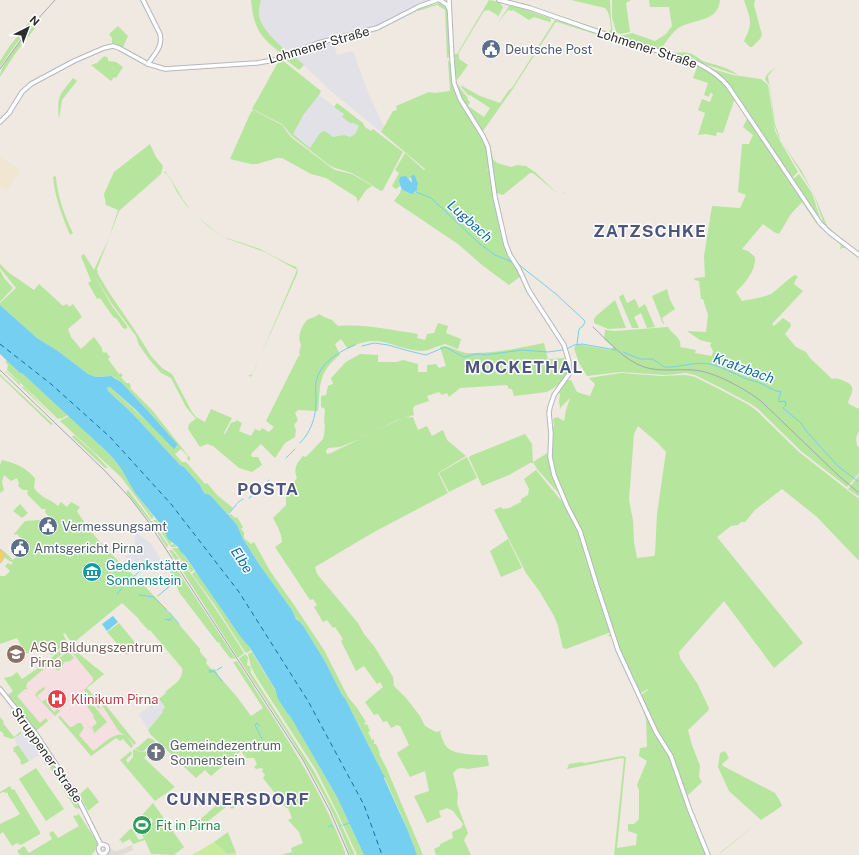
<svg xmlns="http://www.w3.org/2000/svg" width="859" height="855" font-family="'Public Sans',sans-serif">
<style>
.industrial{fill:#e3e1e8}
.education{fill:#f0e6d1}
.medical{fill:#f5dfe0}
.green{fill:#b6e59e;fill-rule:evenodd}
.pitch{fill:#c9ec9a}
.plaza{fill:#dfdcd8}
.water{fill:#75cff0}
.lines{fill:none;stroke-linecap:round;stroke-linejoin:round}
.stream{stroke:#75cff0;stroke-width:1}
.ferry{stroke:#0d6fa3;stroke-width:1;stroke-dasharray:5 4;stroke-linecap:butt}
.secondary-casing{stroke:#b4b7c1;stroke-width:5.5}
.primary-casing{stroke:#c9c9c9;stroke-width:6}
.secondary{stroke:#fff;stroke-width:3.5}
.primary{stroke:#f2d163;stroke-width:4}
.rail{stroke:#a3a6b8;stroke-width:1}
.labels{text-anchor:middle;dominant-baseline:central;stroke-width:3;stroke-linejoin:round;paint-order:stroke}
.street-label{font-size:13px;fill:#2e2e2e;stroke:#fff}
.service-label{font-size:13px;fill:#4e5e75;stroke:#fff;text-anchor:start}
.culture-label{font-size:13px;fill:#0d838f;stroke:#fff;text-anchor:start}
.education-label{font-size:13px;fill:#785e54;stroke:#fff;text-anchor:start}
.health-label{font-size:13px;fill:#be3a42;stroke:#fff;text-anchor:start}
.worship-label{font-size:13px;fill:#5b616d;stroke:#fff;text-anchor:start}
.leisure-label{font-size:13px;fill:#27864d;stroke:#fff;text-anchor:start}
.water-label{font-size:14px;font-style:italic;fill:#0d6fa3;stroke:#fff}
.district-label{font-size:17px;font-weight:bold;letter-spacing:1px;fill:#4d5680;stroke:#fff}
</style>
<rect width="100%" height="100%" fill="#efe9e1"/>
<g class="industrial">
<path d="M261 0H429L392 17 376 26 315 41 287 54 286 51 271 37 264 27 259 12Z"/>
<path d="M333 41 337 55 353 51 367 90 384 127 381 132 331 91 293 55 318 44Z"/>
<path d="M319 95 344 114 342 117 350 123H354L359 126 355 134 350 137 344 135 333 137 325 132 310 148 293 134 304 114Z"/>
<path d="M136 532 151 544 162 561 149 571 146 568 141 573 136 568 131 571 128 568 130 564 126 557 136 548 135 540Z"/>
<path d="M159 699 165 707 162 711 163 712 148 730 139 714Z"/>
<path d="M25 732 40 755 29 761 14 739Z"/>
</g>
<path class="education" d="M0 157 20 170 6 191 0 186Z"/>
<path class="medical" d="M70 644 82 657 104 674 87 688 97 700 100 698 136 743 131 748 123 739 120 741 116 738 91 756 56 715 41 727 11 692Z"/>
<g class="green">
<path d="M251 0H261C260 4 259 9 259 13 260 28 276 41 286 51L287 54 284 55C260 38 254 29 251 0Z"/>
<path d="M489 0 499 2 503 7 498 17 497 15 489 10 484 11 458 54 459 55V59L468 65 457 80 455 72 454 54H457Z"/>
<path d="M507 0 521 3 609 32 611 30C611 23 610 13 605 8L571 0H610L611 19 613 33 611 34Z"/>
<path d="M612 0H631L626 3 630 32 620 34 616 32 612 17Z"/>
<path d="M649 0H720C718 22 695 19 680 27 673 31 668 39 663 46 668 57 683 50 692 54 697 56 700 60 705 62 716 65 728 67 738 75L698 62 696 59 684 55 680 56 620 38V36L632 33 655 41 666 34 672 26 669 7H650Z"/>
<path d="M744 0H755L754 5 762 35 760 39 752 47H750L744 41C754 22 750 19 744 0Z"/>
<path d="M439 3 445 4 448 10 450 56 447 58 445 10 437 5 418 11V9Z"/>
<path d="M511 5 550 18 551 21 550 22 534 17 529 20 513 10 512 11 508 10 498 23 509 6Z"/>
<path d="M33 17 36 19 16 44 0 67V61L9 47Z"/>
<path d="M555 20 561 21 616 40 617 41 557 22 555 23 512 90 483 131 490 146 493 159 497 163 511 167 517 165 526 166 535 172 558 194H563L567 191 564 194H558L533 173H530L503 195 496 193 495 191 489 146 462 99 458 85H459L460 88 468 98 467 99 470 102 468 106 484 117 490 108 470 95 469 96 461 87 462 86 480 96 500 103 509 90 512 88Z"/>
<path d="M38 21 39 23 15 54 0 77C0 63 28 32 38 21Z"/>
<path d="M118 26 128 36 123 47 112 44V38L109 34Z"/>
<path d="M293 55 304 65 299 70 285 59Z"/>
<path d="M104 56 108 58V61L116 62 123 67 116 78 114 77 111 81 91 65 97 63Z"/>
<path d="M282 60 321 91 319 95 304 114 293 134 310 148 320 133 325 131 333 137 344 135 350 137 355 134 359 126 354 123H350L342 117 344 114 334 107 337 103 363 123 365 127 371 131 373 129 403 152 383 190 381 191 352 173 335 168 329 165 292 136 282 124 252 109 277 64Z"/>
<path d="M448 61 450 62 451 79 454 90 460 103 486 144 489 168 486 171 490 169 502 235 501 236 521 276 509 285 482 265 458 244 394 201 400 193 401 189C405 193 410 194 416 192L411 176V178L409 179 407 177 399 181 400 186 396 189 392 186 399 173 395 170 405 153 424 170 425 169 381 132 393 111 397 110 396 106 429 92 435 93 450 91Z"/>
<path d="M698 65C715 72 724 83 735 98L723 133 717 132 716 136 706 134 698 135 705 113 698 110 702 99 710 102 713 94 710 93 709 97 704 95 708 83 693 78Z"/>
<path d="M777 67 772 71 768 76 775 124 781 141 801 170 813 192 827 226 859 254 830 231 823 222 813 192 778 136 774 124 769 85 765 79C766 74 772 70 777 67Z"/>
<path d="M710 68 733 75 761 79 768 85 775 131 780 141 798 172 792 178 723 78Z"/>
<path d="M73 78 77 81 62 100 59 119C57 95 59 96 73 78Z"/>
<path d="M253 110 282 125 291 137 329 166 335 170 352 174 372 186 366 190 358 202 356 197 326 178 311 174 282 158H277L257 164H251L230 159 250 114Z"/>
<path d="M748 117 811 213 846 247 840 249 841 245 816 223 802 202 791 214 779 234 774 232 763 224 742 249 748 251 755 257C756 271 745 283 736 292L742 301C751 299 762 298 771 294 778 290 790 276 796 275L798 278 796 279 794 284 803 291 772 324 774 326 783 318 790 323 791 326 785 334 796 347 806 352 810 358 832 379C837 378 840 379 844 381 857 386 852 392 848 402L849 404 859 409V430L856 438 857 446 859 447V473L847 487 801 451 758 409 751 404 723 389 695 375 686 373 666 375 620 372 587 376 579 363 574 348 577 344 611 350 613 347 604 339 605 330 615 331 668 327C672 334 683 339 680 347L696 350 695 353 712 356 713 351 710 345 712 343 700 340 687 331 706 332 708 315 703 299H701L699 281 694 280 695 278 705 277 704 256 712 206 740 208 746 195 738 192 742 144H749L753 135 743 127Z"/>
<path d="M150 144 156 157 163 166 161 174 119 211 109 238 97 269 98 274 108 291 136 332 151 356 162 368 172 374 192 412 196 417 205 422 211 409 232 418 224 433 225 434 231 423 233 422H235L236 420 242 423 239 431 251 436 255 429 260 431 262 428 269 432 274 427 266 421 298 357 300 355 299 353 301 345C297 337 301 327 307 320 310 318 316 317 319 314L324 317 332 320 338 326C365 324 391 330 418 334L417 338 425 340 427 334 434 333 438 323 448 326 446 333 461 339 458 349 445 344C436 346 430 351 421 351 391 349 379 331 348 349L341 339 335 344 340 355C317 373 321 385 318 411L298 410 295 413 298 420 294 425 296 430 295 437 285 443 275 458 261 444 251 454 252 457H258L262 465 252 472 239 468 213 446 207 444 200 447 188 429 189 424 195 419 197 420 186 407 171 378 161 373 149 359 139 345 136 336 112 304 93 273 112 306 127 326V328L125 329 123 328 116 318H114L100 298 97 299 88 283 91 281 81 256 84 254 94 270 109 238 118 210 106 205 104 194 114 172Z"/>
<path d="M165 171C175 183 180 198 191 210 201 220 214 233 227 238 238 242 249 245 260 249 272 255 283 262 296 267L297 269 298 272 251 377 248 375H251L254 371 297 270 265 252 228 239 216 232 198 217 186 205 177 192 171 180 166 173H164Z"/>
<path d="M799 174 812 193 822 224 793 179Z"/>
<path d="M55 176 56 177C57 195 65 217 73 233L70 235C62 216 55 197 53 177Z"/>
<path d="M0 264 8 272 34 290 39 284 63 306 67 304 69 307 73 304 82 317 68 329 71 337 81 349 94 337 102 348V351L104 353 106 352 110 357 108 359 119 374 121 373 123 376 121 377 126 383H129L131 386 130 388 152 410 190 458V460L189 461 187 458 188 456 181 449 175 454 182 462H186L205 484 207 483 217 495 233 508 230 512 226 514 210 495 204 493 200 485 184 467 180 465 133 414 108 391 107 387H110L176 448 178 445 149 412 121 382 114 377 106 376 96 377 88 374 58 351 37 338 0 305V303L16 288 0 268Z"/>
<path d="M0 270 4 278 13 288 0 302Z"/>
<path d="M667 289 670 300 675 309 662 318 664 324H663L652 296Z"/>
<path d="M623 294 627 303 635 299 639 308 645 304 655 327 647 328 641 313 634 317 639 328H632L619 297Z"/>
<path d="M615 300 626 328 608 329 594 323V319L596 316Z"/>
<path d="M544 343 548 359 567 358 568 372 558 385 547 392 514 396 512 389H509L507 385 460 388 449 397 447 393 442 395 439 392 427 396 429 401 414 406 413 409 414 415 395 421 364 437 340 447 328 448 326 451 327 454 331 453 394 422 404 418 413 417 418 430 427 426 432 436 443 430 447 440 466 456 438 473 448 493 374 532 315 567 317 574 358 623 364 634 374 646 393 677 394 686 406 698 420 716 425 726 434 731 437 732 442 730 440 732C442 737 443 743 447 747 454 755 476 755 487 755L489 765 488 766 468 769 461 768 457 769 453 773 458 794 457 804 468 833 464 840 471 855H436L434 849 440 846V844L453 838 452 832 461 828 463 824 453 811 447 808 439 811 441 817 427 823 414 796 429 791 425 771 410 777 397 753 409 745 400 726 397 725 391 728 387 721 383 722 378 714 374 715 365 702 383 687 380 682 377 684 364 666 356 671 341 641 343 639 335 627 333 628 327 620 323 622 314 607 317 605 313 599 310 600 275 547 282 542C281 532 278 527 273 518L286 505V494L297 478C293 468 297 463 303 456L306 457 323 439 324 435 325 426 324 422 325 409 321 407V396L326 395 328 386 333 384 331 378 346 362 360 354 378 355V362H397L403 360 418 364V372H427V365L436 364 439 368 446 366 440 347C449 344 457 352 467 353 493 354 519 348 544 343Z"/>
<path d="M7 360 20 373 23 374 68 415 61 419 60 418 58 419 7 370 8 365 5 362Z"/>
<path d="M5 371H6L20 383V385L22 387H24L57 421Z"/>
<path d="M621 373 661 376 686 375 695 377 717 388 749 405 757 411 799 452 859 499V561L817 517 782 489 755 510 745 522H741L738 525 731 526 717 537 803 643 774 668 724 601 679 652 680 658 697 683 709 708 708 711 688 730 692 745 700 766 699 777 702 782 687 796H686C673 761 655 729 641 695L648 690V689L641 693 639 691C634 682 615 647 617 639L616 638 601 594 602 593 601 591H600L583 537 568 506 555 476 551 457 552 430 554 426 553 419 557 417 564 421 566 410 570 398 561 407V410L559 402 560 394 558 392 565 381 568 380H571L577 392 590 396 595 384 589 378ZM638 426 658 443 666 452 657 514 655 554 654 556 637 558 634 542 633 520 629 500 634 434Z"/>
<path d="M0 374 6 380 53 424 51 425 0 376Z"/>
<path d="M69 416 104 449 114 459 122 470 135 493 153 516V518L152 519 121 477 60 421Z"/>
<path d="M525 434 532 444 533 463H530L509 475 482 486 469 458 470 456Z"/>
<path d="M74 435 95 454 108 468H105L72 437Z"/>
<path d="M549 452 562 496H561L537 469 533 462Z"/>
<path d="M467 457 477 478 449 492 439 473Z"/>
<path d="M2 460C15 463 25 467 35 478L34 488C42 499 49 498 58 506L61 502 67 507 71 502 80 507 77 511C97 545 129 569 156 598 171 614 185 632 200 649V652L207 660 206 663 211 669H215L218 675 237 697 251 716 263 708 233 662 237 661C277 724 320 784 346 855H281L292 852 291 848 303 843 299 832 288 820 292 818 288 808H286L263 778 265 775 262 771 263 769 261 768 256 769 254 767 257 764 254 758H246L241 751 211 776 205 770 196 778 150 734 148 730 163 712 162 711 165 707 159 699 167 692 170 693 167 692 164 693C173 685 184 680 182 668L150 630 149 631 139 620V619L122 603 72 644 65 633 63 634 67 642 52 655 50 654 45 647 25 654 17 638 0 644V576H5L10 571 5 566 8 563 11 565 13 562H11L5 558 3 550 13 560 26 547V544L17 534 15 535 14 534 25 521 40 520 53 534 57 531 50 518 45 512 46 509H42L27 494 28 490H23L18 486 19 483 17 478 11 481 4 475 2 482 4 490 0 493V465Z"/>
<path d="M536 470 559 498 564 503 577 526 611 632 566 649 563 648 562 645 558 626 554 616 540 592 526 573 494 510 501 507 503 509 509 508 521 502V499L528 495 529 489 524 479Z"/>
<path d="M859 475V497L848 489Z"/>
<path d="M128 490 151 520 150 521H152L168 545 167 548 151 523 126 492Z"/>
<path d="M20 504 28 513 22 518 13 511Z"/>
<path d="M231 514 235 518 237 517 243 527 241 529 244 532V538L251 544 254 542 270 571 294 605 324 650 348 697 357 708 366 722 364 723 365 725 367 724 370 731 368 732 372 740 374 739V744H376L380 753 379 754 386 767 423 855H417C398 802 372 751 346 700L341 693 326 663 304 627C299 620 295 619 292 610L259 564 243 539 237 525 227 515Z"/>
<path d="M153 520H156C162 526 165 537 172 541L170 545 174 544 177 547H171Z"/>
<path d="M508 539 522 568 501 577 490 551Z"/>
<path d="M172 548H179L194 570 191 572Z"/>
<path d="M169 550H172C199 582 222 618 244 653L238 658Z"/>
<path d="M172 562 236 659 230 658 220 645V643L217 642 179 592 167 565Z"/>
<path d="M195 571 201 578 227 617 251 650 247 653 245 652 214 604 192 574Z"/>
<path d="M119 623 138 646 127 655 107 632Z"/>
<path d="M609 635 607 636 612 635 642 700 670 755 707 855H614L624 759 622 758 567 769 569 764 581 762 585 763 622 756 626 757 617 848 636 845 637 834 628 831V824H634L639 819V790L637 785 647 761 639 756 640 748 647 747 646 719 638 695 624 667 612 636Z"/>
<path d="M69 643 73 647 71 651 64 652 27 683 26 687 28 690 25 689 17 696 40 723 46 718 48 721 37 730 34 729 8 695 13 691 4 678 12 676 17 672 22 679 44 664Z"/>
<path d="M73 649 104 674 87 688 97 700 99 699 97 703 100 708 99 709 84 690 93 681V678L71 651Z"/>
<path d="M252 652C259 665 267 676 274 688 279 698 282 708 290 716L337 797 364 855H357L337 812 316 770 257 678 251 667 248 654Z"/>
<path d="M66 653H70L74 658 70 661 64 662 62 668 58 671 52 664Z"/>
<path d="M245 654 248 657 247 665 248 666H250L251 673 314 771 336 813 355 855H350C325 784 280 723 239 659Z"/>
<path d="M44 687 45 689 37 696 42 702 46 699 47 700 46 702 54 712 58 709 60 711 55 716 35 695 38 691Z"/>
<path d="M100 698 136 743 134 745C130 736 123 736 118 730L100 702Z"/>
<path d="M89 700 107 722 93 734 94 732 86 723 95 732 92 727 97 723 93 717 94 716 85 703Z"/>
<path d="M60 716 70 727H72L78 723H81L84 728 79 735 93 751C105 743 123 721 133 746L131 748 123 739 120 741 116 738 91 756 58 717Z"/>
<path d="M0 717 4 722 3 723 14 737 21 731V734L12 739 3 736 4 734 0 731Z"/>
<path d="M28 731 29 733 31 732 43 750V752L40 755 25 732Z"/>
<path d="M148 738 152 739 157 743 153 747 150 744C145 749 143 756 135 748L138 747Z"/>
<path d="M18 745 29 761 22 765 20 762 21 761 15 752H14L13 751 14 750 13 748Z"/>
<path d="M134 749 140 752 150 751 144 758 175 787 155 801 120 760 131 751 132 754 126 760 128 763 133 757V750Z"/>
<path d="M725 751 729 758 722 764 723 766 775 793 780 801 782 806 761 820 723 851 717 855 761 820 729 791 718 767 720 753Z"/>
<path d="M46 756H49L75 797 80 807 79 809 75 808 46 761 45 758Z"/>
<path d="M36 768 64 809 46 821 19 779Z"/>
<path d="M10 786 12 790 14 789 40 832V834L21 845 17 843 12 846 3 832 0 834V824C7 820 14 818 20 814L8 795V793L2 792 0 794V792Z"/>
<path d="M88 787 99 802 88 811 80 796 81 793Z"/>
<path d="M236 795 242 801 232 809 226 804Z"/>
<path d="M221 801 227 806 197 830 193 826Z"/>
<path d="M153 803 184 847 174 855 151 854 145 840 133 844 130 839 122 843 121 840 120 841 119 840 130 829H132L139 840 144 838 142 835 150 830 149 828 152 826 150 824 153 821 151 818 144 822 141 819 132 827 133 825Z"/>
<path d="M78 813 98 843 95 851 91 855H20L17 851 24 846 29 853 52 839 49 833 53 831 58 838 79 826 73 816 78 815Z"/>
<path d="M228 832 236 853 227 854 214 842Z"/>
</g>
<path class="pitch" d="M214 842 227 854 236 853 237 855H192Z"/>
<path class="plaza" d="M132 845 133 850 121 855H109L107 854 110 847 112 849H114L112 850 113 851H117Z"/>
<g class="water">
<path d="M413 175 415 176 418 184 417 186V190L412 194C402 190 402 192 399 181L400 177 406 176 412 183 411 176Z"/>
<path d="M0 305 37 338 58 351 88 374 96 377 111 376 121 382 149 412 178 445 174 449 136 410 110 387H107L108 391 133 414 180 465 184 467 200 485 204 493 210 495 237 525 243 539 259 564 292 610 296 619 300 622 304 627 326 663 341 693 346 700 383 774 385 776 384 778 408 831 417 855H364L337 797 290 716 287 713 278 699 275 689 250 648 240 636 185 556 181 552 178 547 168 539 162 526 135 493 122 470 114 459 104 449 23 374 20 373 0 354Z"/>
<path d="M113 616 118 622 107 631 102 624Z"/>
</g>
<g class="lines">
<g class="stream">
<path d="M416 192 431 198 480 244 495 255 512 262"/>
<path d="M518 264 556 294 584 320 585 322 583 326 579 329 577 344"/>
<path d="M362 346 374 343 388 345 409 351 426 355 445 347 464 357C471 356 478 352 485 355L522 350 548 352 563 350"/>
<path d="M567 349 574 345 582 344 616 350"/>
<path d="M623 352 640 359H653L664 367C679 368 694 361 710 364 723 367 734 374 747 379 752 381 757 381 762 384 768 387 774 391 781 392L779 398V402L785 401 786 405 783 408 801 423 807 432 839 467 859 482"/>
<path d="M300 443C311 432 316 417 316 401 316 395 315 388 316 382 320 363 338 352 355 345"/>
<path d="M286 458 295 449"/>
<path d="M249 498 264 487 269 480"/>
<path d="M227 515C233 511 235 503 243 499"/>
<path d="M115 572 114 571 121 566"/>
<path d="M117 594 130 580 140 571"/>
<path d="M139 595 154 597 167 610"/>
<path d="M158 596 173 583"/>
<path d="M169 612 179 624"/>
<path d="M165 620 168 619"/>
<path d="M168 620H171V618"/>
<path d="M209 670 215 672 222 681"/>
<path d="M217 670 222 667"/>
<path d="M209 672H212"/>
<path d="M259 726 257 723 255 725 262 739"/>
<path d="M343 825 350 823"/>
<path d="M340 826 341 825"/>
<path d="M328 827 331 825 333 828"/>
</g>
<path class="ferry" d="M0 344 51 384 110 437 171 504 239 592 308 701 364 805 382 855"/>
<g class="secondary-casing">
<g id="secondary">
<path d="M143 0 160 34C163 47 155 53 148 64"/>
<path d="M440 0 447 5 449 9"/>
<path d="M449 0 452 59 454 83 460 99 483 136 488 147 495 197 506 245 510 255 519 269 529 291 564 345 569 362V374L554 395 550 407 549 413 551 434 550 457 554 475 567 506 580 531 597 586 618 650 656 732 671 756 689 808 708 855"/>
<path d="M499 0 530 8 613 37 697 63C709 69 719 75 728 86L820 223 829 232 859 255"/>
<path d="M0 122 9 113 22 92 31 84 74 61 104 48 113 46 119 48 148 64 165 69 257 63 274 60 318 43 377 28 420 6 437 0"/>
<path d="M0 689 36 734 76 795 101 845"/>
<circle cx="103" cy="849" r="4.5"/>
</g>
</g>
<g class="primary-casing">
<path id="primary" d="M0 552 2 556 0 560"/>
</g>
<use href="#secondary" class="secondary"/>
<use href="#primary" class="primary"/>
<g class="rail">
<path d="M0 69 28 30 55 0"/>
<path d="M593 327C608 341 624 360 644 367 660 372 676 369 693 370 713 371 746 389 762 402L840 477 859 493"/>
<path d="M0 370 105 471 131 499 147 520 303 760 330 811 349 855"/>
</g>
</g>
<defs>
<g id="civic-disc" transform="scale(1)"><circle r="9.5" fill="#5c6f8a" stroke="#fff"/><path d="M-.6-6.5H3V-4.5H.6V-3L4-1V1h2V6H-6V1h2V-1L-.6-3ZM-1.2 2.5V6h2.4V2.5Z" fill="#fff"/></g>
<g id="museum-disc" transform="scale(1)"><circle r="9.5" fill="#0f9aa8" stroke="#fff"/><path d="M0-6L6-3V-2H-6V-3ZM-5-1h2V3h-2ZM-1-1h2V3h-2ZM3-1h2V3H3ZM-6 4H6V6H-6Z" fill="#fff"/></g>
<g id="university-disc" transform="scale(1)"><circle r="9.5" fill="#8d6e63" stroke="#fff"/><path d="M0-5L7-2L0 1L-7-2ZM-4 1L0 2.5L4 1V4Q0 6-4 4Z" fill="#fff"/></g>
<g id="hospital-disc" transform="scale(1)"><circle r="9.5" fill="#e0444e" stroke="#fff"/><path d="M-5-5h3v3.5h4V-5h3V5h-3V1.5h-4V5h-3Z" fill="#fff"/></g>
<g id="church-disc" transform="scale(1)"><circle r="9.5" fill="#6b7280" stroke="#fff"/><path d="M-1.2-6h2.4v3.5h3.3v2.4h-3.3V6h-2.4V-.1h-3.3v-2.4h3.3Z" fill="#fff"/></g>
<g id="stadium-disc" transform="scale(1)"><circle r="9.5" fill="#2e9e5b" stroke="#fff"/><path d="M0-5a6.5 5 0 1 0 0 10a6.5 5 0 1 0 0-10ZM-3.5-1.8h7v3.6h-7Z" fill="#fff"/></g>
</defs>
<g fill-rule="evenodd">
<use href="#civic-disc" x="491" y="49"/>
<use href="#civic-disc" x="48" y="526"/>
<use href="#civic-disc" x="20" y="548"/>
<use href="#museum-disc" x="92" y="572"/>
<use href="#university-disc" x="16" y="654"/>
<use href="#hospital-disc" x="57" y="699"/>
<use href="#church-disc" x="156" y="752"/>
<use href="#stadium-disc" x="142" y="825"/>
</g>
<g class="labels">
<g class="street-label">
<text transform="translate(319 45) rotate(-16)">Lohmener Straße</text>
<text transform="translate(647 48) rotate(18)">Lohmener Straße</text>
<text transform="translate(47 755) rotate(55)">Struppener Straße</text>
</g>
<g class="service-label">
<text x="505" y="49">Deutsche Post</text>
<text x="62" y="526">Vermessungsamt</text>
<text x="34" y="548">Amtsgericht Pirna</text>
</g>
<g class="culture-label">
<text x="106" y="565">Gedenkstätte<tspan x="106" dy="15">Sonnenstein</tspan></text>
</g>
<g class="education-label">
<text x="30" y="647">ASG Bildungszentrum<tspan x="30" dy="15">Pirna</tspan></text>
</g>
<g class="health-label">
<text x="71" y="699">Klinikum Pirna</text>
</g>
<g class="worship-label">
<text x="170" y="745">Gemeindezentrum<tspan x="170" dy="15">Sonnenstein</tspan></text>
</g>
<g class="leisure-label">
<text x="156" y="825">Fit in Pirna</text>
</g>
<g class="water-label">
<text transform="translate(470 221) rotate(42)">Lugbach</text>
<text transform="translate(744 368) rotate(20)">Kratzbach</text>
<text transform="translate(242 560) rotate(57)">Elbe</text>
</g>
<g class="district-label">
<text x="650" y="231">ZATZSCHKE</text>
<text x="524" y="367">MOCKETHAL</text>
<text x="268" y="489">POSTA</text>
<text x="238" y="799">CUNNERSDORF</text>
</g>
</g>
<g transform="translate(28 28) rotate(42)" stroke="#ffffff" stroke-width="3" paint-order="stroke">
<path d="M0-3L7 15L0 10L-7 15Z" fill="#2e2e2e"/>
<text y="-6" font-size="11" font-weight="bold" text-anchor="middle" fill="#2e2e2e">N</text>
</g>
</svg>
